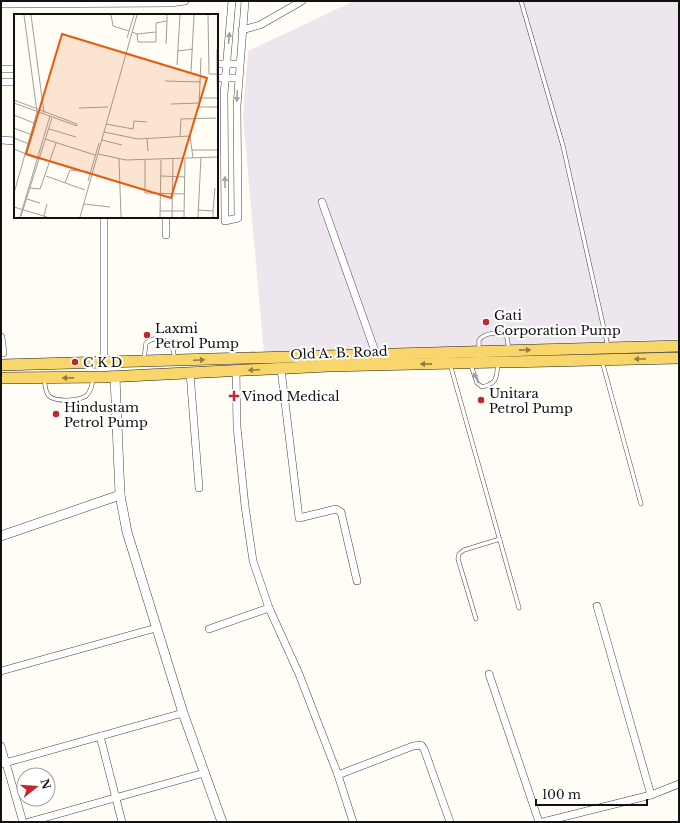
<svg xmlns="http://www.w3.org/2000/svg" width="680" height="823" font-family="'Libre Baskerville',serif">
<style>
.industrial{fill:#eee6ef}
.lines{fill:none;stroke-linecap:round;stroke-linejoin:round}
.service-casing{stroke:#444;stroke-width:4.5}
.minor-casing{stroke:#444;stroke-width:8}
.tertiary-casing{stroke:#444;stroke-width:10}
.primary-casing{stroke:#222;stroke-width:12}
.service{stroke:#fff;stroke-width:3.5}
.minor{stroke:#fff;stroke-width:7}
.tertiary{stroke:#fff;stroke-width:9}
.primary{stroke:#f9d66b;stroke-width:11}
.oneway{fill:#a0a0a0}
.oneway2{fill:#917d42}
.poi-dot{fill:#c4262e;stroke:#fff;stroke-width:1.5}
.labels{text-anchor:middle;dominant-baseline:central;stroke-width:4;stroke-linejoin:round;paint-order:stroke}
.poi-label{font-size:13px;fill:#111;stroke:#fff;text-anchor:start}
.street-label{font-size:13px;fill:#111;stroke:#fff}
.inset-road{fill:none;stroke:#a09f9a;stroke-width:1}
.view{fill:#e8590c;fill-opacity:0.15;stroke:#e8590c;stroke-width:2}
.inset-edge{fill:none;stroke:#111;stroke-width:2}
</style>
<rect width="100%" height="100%" fill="#fffdf5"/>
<path class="industrial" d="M354 1H679V339L264 354 243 117 248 51Z"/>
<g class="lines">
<g class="service-casing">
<g id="service">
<path d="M521 1 563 146 608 347"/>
<path d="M479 350V340C486 332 495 333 504 334L507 338 509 349"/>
<path d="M144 359 146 343C159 333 175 342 174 358"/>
<path d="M602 361 641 504"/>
<path d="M450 364 519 608"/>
<path d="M471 365 477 383 482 387C498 383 496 378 498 363"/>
<path d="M44 378C45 384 45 392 49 396 56 402 78 401 86 396 91 392 92 385 93 379"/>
<path d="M476 619 458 559 459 554 464 550 500 539"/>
</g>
</g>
<g class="minor-casing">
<g id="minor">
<path d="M232 1 224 94 225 221 238 218 237 106 245 1"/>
<path d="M1 4 170 3 185 1"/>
<path d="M242 30 260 25 302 1"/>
<path d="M217 64H239"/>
<path d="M1 69H15"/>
<path d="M217 78H238"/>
<path d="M1 82H15"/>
<path d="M1 140 15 141"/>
<path d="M322 202 376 354"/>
<path d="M104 217V363"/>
<path d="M166 217V235"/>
<path d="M1 337 3 353"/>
<path d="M281 369 299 518 336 509 341 512 357 581"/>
<path d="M236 371 237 427 245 506 253 561 269 608 299 674 338 775 353 822"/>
<path d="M190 373 199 488"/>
<path d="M597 606 651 795"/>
<path d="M209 629 269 608"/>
<path d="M1 671 156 628"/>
<path d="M489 674 539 822"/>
<path d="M100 736 122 822"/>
<path d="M1 746 23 822"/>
<path d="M1 764 183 713"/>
<path d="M338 775 413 746 421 745 424 749 450 822"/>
<path d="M29 822 204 773"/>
<path d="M543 822 651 795 679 784"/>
</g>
</g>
<g class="tertiary-casing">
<g id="tertiary">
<path d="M115 377 120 495 127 532 183 713 222 822"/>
<path d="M1 536 120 495"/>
</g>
</g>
<g class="primary-casing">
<g id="primary">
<path d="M1 365 679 346"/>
<path d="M1 378 106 377 329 366 679 358"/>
</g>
</g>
<use href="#service" class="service"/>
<use href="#minor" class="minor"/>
<use href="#tertiary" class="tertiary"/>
<use href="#primary" class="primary"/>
</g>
<defs><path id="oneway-solid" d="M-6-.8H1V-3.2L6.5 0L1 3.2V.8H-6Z"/></defs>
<g class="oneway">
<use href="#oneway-solid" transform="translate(229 38) rotate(-85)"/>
<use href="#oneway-solid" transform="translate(237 96) rotate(93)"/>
<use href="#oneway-solid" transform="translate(225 182) rotate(-90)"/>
<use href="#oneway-solid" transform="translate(476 378) rotate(-117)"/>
</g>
<g class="oneway2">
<use href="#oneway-solid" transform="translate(525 350) rotate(-1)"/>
<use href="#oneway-solid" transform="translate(640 359) rotate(179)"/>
<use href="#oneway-solid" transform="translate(199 360) rotate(-2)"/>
<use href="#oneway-solid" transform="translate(426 364) rotate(179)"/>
<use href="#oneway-solid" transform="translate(254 370) rotate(178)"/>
<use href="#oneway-solid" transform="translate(68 378) rotate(179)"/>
</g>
<g class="poi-dot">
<circle cx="486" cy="322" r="4"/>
<circle cx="147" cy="335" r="4"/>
<circle cx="75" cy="362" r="4"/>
<path d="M232 390h4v4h4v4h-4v4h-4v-4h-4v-4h4z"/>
<circle cx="481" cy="400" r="4"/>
<circle cx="56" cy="414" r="4"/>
</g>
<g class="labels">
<g class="poi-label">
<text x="494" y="315">Gati<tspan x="494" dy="15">Corporation Pump</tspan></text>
<text x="155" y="328">Laxmi<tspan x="155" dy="15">Petrol Pump</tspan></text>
<text x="83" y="362">C K D</text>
<text x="489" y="393">Unitara<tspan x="489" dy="15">Petrol Pump</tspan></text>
<text x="242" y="396">Vinod Medical</text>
<text x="64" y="407">Hindustam<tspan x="64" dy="15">Petrol Pump</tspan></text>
</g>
<g class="street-label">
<text transform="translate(339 353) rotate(-2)">Old A. B. Road</text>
</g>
</g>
<g transform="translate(14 14)">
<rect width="204" height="204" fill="#fffdf5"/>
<path class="inset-road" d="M17 1 30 99M97 1 99 12 115 17M194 1 195 60H203L204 104M118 18 123 20 124 28H142V9L153 7V1M123 20 142 18M113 24 120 1M152 30 153 7M203 35V60M164 37 179 35M187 44 185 93H204M163 51 166 1M177 58 180 1M151 67 187 68M186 84H204M0 86 63 110V112L0 89M157 90 186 89M65 94 94 93M0 101 22 110M92 110 119 115 120 107 133 108M0 114 18 121M35 115 62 123M90 118 124 125 176 122 179 144M166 122 167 105 202 104M0 124 15 130M31 125 81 141M133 125 134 137M88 126 108 131M0 135 24 145M178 136H204M84 140 112 146 204 143M105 145 107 203M131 146V179L171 180M32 162 71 176M147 162 171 163M74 167 85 129M51 169 56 156 74 158M16 174 26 175 42 129M0 179 23 98 10 1M13 185 26 189M70 190 96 193M0 193 33 203M184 196 199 197V203M146 197H170M199 197 201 174M7 202 38 104M30 202 33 190M6 203 36 102M66 203 123 1M146 203 147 146M158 203 159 145M170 203 171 145M184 203 187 143"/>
<path class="view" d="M48 20 193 64 157 184 12 140Z"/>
<rect width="204" height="204" class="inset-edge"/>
</g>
<rect width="680" height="823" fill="none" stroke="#111111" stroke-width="4"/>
<g transform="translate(36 787) rotate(73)"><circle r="19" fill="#ffffff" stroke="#a0a0a0"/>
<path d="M0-3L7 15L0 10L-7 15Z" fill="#c4262e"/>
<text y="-6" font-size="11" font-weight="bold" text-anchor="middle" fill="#111111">N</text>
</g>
<path d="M536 799v6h111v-6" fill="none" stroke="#111111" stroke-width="2"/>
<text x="542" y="799" font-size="12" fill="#111111" stroke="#ffffff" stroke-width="3" paint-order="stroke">100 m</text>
</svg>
